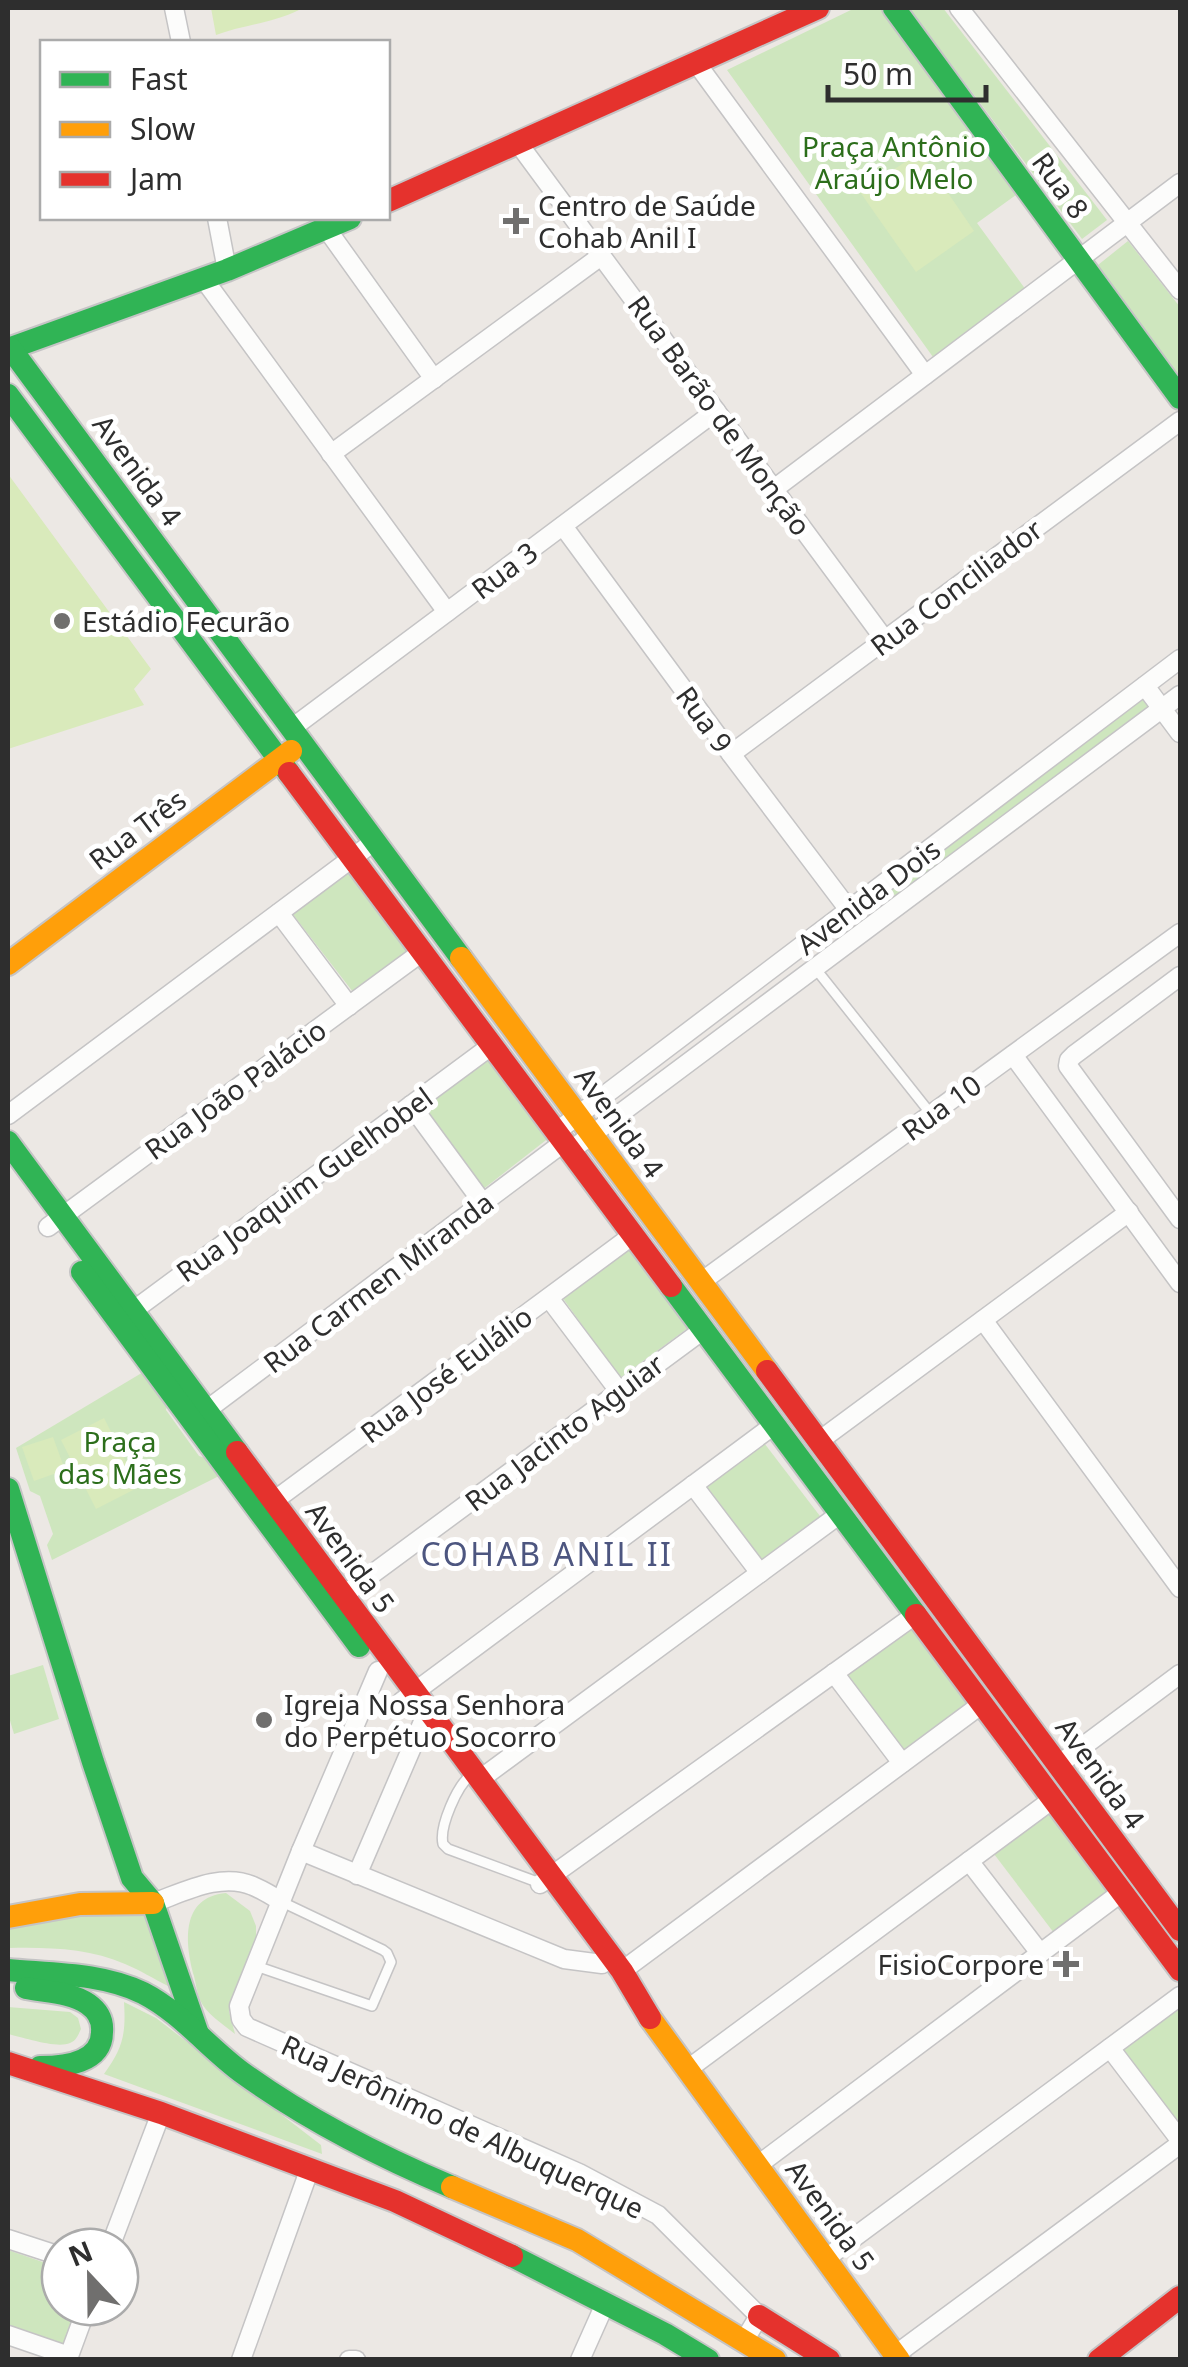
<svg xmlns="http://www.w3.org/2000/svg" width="1188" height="2367" font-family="'Noto Sans',sans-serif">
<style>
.green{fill:#cee6be}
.pitch{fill:#d9eabb}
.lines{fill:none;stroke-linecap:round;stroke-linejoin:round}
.lane-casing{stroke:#c5c4c5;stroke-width:12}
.street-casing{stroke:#c5c4c5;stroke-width:21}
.fast-casing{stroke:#c5c4c5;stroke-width:26}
.slow-casing{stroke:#c5c4c5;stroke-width:26}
.jam-casing{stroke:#c5c4c5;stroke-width:26}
.lane{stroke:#fcfcfb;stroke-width:9}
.street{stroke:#fcfcfb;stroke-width:18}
.fast{stroke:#30b455;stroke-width:22}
.slow{stroke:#ff9f0a;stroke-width:22}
.jam{stroke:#e5322d;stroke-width:22}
.poi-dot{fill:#706f6e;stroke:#fff;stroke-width:4}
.labels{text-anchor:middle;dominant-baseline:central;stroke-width:10;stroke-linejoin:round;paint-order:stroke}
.park-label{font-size:28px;fill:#2c6e1b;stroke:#fff}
.street-label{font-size:28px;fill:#2e2e2e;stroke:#fff}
.poi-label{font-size:28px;fill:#2e2e2e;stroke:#fff;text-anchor:start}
.quarter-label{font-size:32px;letter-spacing:2.5px;fill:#4d5680;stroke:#fff}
</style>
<rect width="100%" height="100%" fill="#ece8e4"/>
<g class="green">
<path d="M855 8H885L1020 192 977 223 1026 290 933 357 727 70Z"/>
<path d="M909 8H943L1107 220 1082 239Z"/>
<path d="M1128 241 1180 307V379L1098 265Z"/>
<path d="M1150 693 1160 705 896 897 888 886Z"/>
<path d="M351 866 413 946 353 992 291 912Z"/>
<path d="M491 1058 550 1137 482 1190 422 1109Z"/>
<path d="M630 1247 688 1328 620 1378 562 1297Z"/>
<path d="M145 1371 168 1401 166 1410 199 1456 209 1459 221 1475 52 1560 47 1545 53 1534 40 1496 30 1491 16 1448Z"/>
<path d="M761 1439 823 1520 762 1563 698 1483Z"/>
<path d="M911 1623 972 1705 902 1755 842 1674Z"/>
<path d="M43 1665 59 1719 14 1734 8 1714V1676Z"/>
<path d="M1052 1808 1113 1889 1054 1933 994 1854Z"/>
<path d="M226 1893 250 1911 256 1926V1945L229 2011 235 2034C223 2024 206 2014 200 2000 197 1993 196 1984 194 1976 185 1944 180 1897 226 1893Z"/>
<path d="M66 1912 146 1914 170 1976 168 1986C154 1979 140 1970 125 1964 89 1948 46 1947 8 1948V1928Z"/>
<path d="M124 2002 156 2018 321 2145 322 2154 104 2074C123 2048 126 2034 124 2002Z"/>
<path d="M1180 2006V2132L1120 2051Z"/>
<path d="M8 2007 70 2012 78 2018 81 2029C78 2035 77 2040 70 2043 57 2049 22 2037 8 2034Z"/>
<path d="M8 2250 60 2268V2307H77L62 2348 8 2328Z"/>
</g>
<g class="pitch">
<path d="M211 8H298L299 10C273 23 243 25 216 35Z"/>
<path d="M920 152 974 231 916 272 860 192Z"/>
<path d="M8 474 151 669 134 689 144 705 8 749Z"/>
<path d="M104 1418 139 1487 96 1509 61 1440Z"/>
<path d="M53 1437 65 1470 34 1481 22 1447Z"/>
</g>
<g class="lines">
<g class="lane-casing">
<g id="lane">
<path d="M815 968 931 1114"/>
<path d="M472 1774C457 1785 439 1827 443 1844L448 1849 540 1883"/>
<path d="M256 1966 372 2006 391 1962 387 1953 383 1950 282 1902"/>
</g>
</g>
<g class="street-casing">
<g id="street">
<path d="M174 8 181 42"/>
<path d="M959 8 1180 290"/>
<path d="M697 64 925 375"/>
<path d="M518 143 885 640"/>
<path d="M217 218 227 270"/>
<path d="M326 228 434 379"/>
<path d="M203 278 447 612"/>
<path d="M331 454 601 256"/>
<path d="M774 489 1180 183"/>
<path d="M563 526 731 754 849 910"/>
<path d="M1145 686 1180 733"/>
<path d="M292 728 716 411"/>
<path d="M731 754 1180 421"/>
<path d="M279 913 349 1006"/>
<path d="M1180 976 1074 1055 1069 1060 1068 1066 1180 1219"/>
<path d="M1013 1055 1180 1283"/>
<path d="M411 1105 483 1203"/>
<path d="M8 1115 375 841"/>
<path d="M556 1132 1180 659"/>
<path d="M570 1151 1180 695"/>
<path d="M48 1227 422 952"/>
<path d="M701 1282 1180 933"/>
<path d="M549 1298 619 1391"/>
<path d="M126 1316 491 1046"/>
<path d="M983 1320 1180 1588"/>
<path d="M200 1415 563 1143"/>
<path d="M819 1441 1129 1212"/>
<path d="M693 1485 760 1573"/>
<path d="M267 1506 633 1235"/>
<path d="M337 1600 703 1330"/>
<path d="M378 1671 301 1851 239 2006 241 2019 247 2027 579 2173 658 2215 759 2316 744 2341"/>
<path d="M834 1673 902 1763"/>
<path d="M401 1702 774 1425"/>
<path d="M1058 1765 1180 1674"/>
<path d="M479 1780 840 1514"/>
<path d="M301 1851 564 1959 602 1964"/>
<path d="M969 1861 1040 1953"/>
<path d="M357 1875 428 1710"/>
<path d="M540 1884 915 1615"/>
<path d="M153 1903C184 1892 221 1872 253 1886 263 1890 272 1896 281 1901"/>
<path d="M622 1971 982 1704"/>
<path d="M1110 2048 1180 2140"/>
<path d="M688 2069 1053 1799"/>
<path d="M758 2165 1122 1892"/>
<path d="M8 2239 60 2256"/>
<path d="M110 2247 161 2113"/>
<path d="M825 2259 1180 1996"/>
<path d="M8 2335 69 2356 87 2307"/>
<path d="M895 2355 1180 2144"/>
<path d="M241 2360 310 2168"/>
<path d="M349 2360H356"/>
<path d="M580 2360 605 2304"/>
</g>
</g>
<g class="fast-casing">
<g id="fast">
<path d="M894 8 1180 398"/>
<path d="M8 349 227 270 350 218"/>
<path d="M11 349 461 958"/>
<path d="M8 395 289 773"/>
<path d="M8 1142 237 1452"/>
<path d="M82 1272 359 1646"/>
<path d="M671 1286 916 1615"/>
<path d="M8 1489 93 1762 132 1878 153 1903 198 2034"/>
<path d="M8 1970C53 1974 102 1973 143 1993 182 2013 209 2049 244 2074 308 2120 381 2157 452 2187"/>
<path d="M26 1988C46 1992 71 1992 88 2004 98 2011 103 2020 102 2032 102 2063 64 2067 40 2067"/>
<path d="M512 2256 665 2334 708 2360"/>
</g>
</g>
<g class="slow-casing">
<g id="slow">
<path d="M461 958 767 1371"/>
<path d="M8 964 291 751"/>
<path d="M8 1917 80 1904 153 1903"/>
<path d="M650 2018 899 2360"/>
<path d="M452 2187 577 2240 775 2360"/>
</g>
</g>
<g class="jam-casing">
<g id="jam">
<path d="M388 201 818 8"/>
<path d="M289 773 671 1286"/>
<path d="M767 1371 1180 1930"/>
<path d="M237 1452 622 1971 650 2018"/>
<path d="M916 1615 1180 1970"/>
<path d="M8 2063 161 2113 395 2201 512 2256"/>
<path d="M759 2316 829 2360"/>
<path d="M1099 2360 1180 2297"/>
</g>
</g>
<use href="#lane" class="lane"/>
<use href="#street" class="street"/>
<use href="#fast" class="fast"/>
<use href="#slow" class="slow"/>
<use href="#jam" class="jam"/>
</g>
<g class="poi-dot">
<path d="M511 206h10v10h10v10h-10v10h-10v-10h-10v-10h10z"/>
<circle cx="62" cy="621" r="10"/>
<circle cx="264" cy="1720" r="10"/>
<path d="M1061 1949h10v10h10v10h-10v10h-10v-10h-10v-10h10z"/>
</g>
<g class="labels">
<g class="park-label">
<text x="894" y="146">Praça Antônio<tspan x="894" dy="32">Araújo Melo</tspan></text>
<text x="120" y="1441">Praça<tspan x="120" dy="32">das Mães</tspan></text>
</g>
<g class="street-label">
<text transform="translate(1061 185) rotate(54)">Rua 8</text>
<text transform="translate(720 415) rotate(54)">Rua Barão de Monção</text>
<text transform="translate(138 470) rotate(54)">Avenida 4</text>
<text transform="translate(504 570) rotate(-37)">Rua 3</text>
<text transform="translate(956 587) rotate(-37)">Rua Conciliador</text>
<text transform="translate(705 719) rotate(54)">Rua 9</text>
<text transform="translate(137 829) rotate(-37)">Rua Três</text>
<text transform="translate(868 896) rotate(-37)">Avenida Dois</text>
<text transform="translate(235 1089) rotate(-36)">Rua João Palácio</text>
<text transform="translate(941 1107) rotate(-36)">Rua 10</text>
<text transform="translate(620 1122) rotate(54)">Avenida 4</text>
<text transform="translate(304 1184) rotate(-36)">Rua Joaquim Guelhobel</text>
<text transform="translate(378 1282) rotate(-37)">Rua Carmen Miranda</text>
<text transform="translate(446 1374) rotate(-37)">Rua José Eulálio</text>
<text transform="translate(564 1432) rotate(-37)">Rua Jacinto Aguiar</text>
<text transform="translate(351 1557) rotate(54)">Avenida 5</text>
<text transform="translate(1101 1773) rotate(54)">Avenida 4</text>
<text transform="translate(463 2126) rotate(25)">Rua Jerônimo de Albuquerque</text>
<text transform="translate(831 2215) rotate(54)">Avenida 5</text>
</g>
<g class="poi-label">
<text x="538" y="205">Centro de Saúde<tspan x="538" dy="32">Cohab Anil I</tspan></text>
<text x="82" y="621">Estádio Fecurão</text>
<text x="284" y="1704">Igreja Nossa Senhora<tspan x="284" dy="32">do Perpétuo Socorro</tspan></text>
<text x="1044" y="1964" text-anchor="end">FisioCorpore</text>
</g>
<g class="quarter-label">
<text x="547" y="1553">COHAB ANIL II</text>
</g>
</g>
<rect width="1188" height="2367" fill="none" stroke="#2e2e2e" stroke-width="20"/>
<rect x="40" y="40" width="350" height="180" fill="#ffffff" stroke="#ababab" stroke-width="2.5"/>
<rect x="60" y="72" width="50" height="15" fill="#30b455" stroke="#ababab" stroke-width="2.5"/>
<text x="130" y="90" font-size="30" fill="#2e2e2e">Fast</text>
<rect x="60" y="122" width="50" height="15" fill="#ff9f0a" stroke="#ababab" stroke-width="2.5"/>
<text x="130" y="140" font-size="30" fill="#2e2e2e">Slow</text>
<rect x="60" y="172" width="50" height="15" fill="#e5322d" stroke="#ababab" stroke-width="2.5"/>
<text x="130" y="190" font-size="30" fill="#2e2e2e">Jam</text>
<g transform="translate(90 2277) rotate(338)"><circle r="48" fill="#ffffff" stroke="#ababab" stroke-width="2.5"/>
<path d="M0-8L18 38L0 25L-18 38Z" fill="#706f6e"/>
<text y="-15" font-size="28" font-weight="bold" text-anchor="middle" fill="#2e2e2e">N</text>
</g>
<path d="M828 85v15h158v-15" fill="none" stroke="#2e2e2e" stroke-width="5"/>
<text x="843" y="85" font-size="30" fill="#2e2e2e" stroke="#ffffff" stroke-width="8" paint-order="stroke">50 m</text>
</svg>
